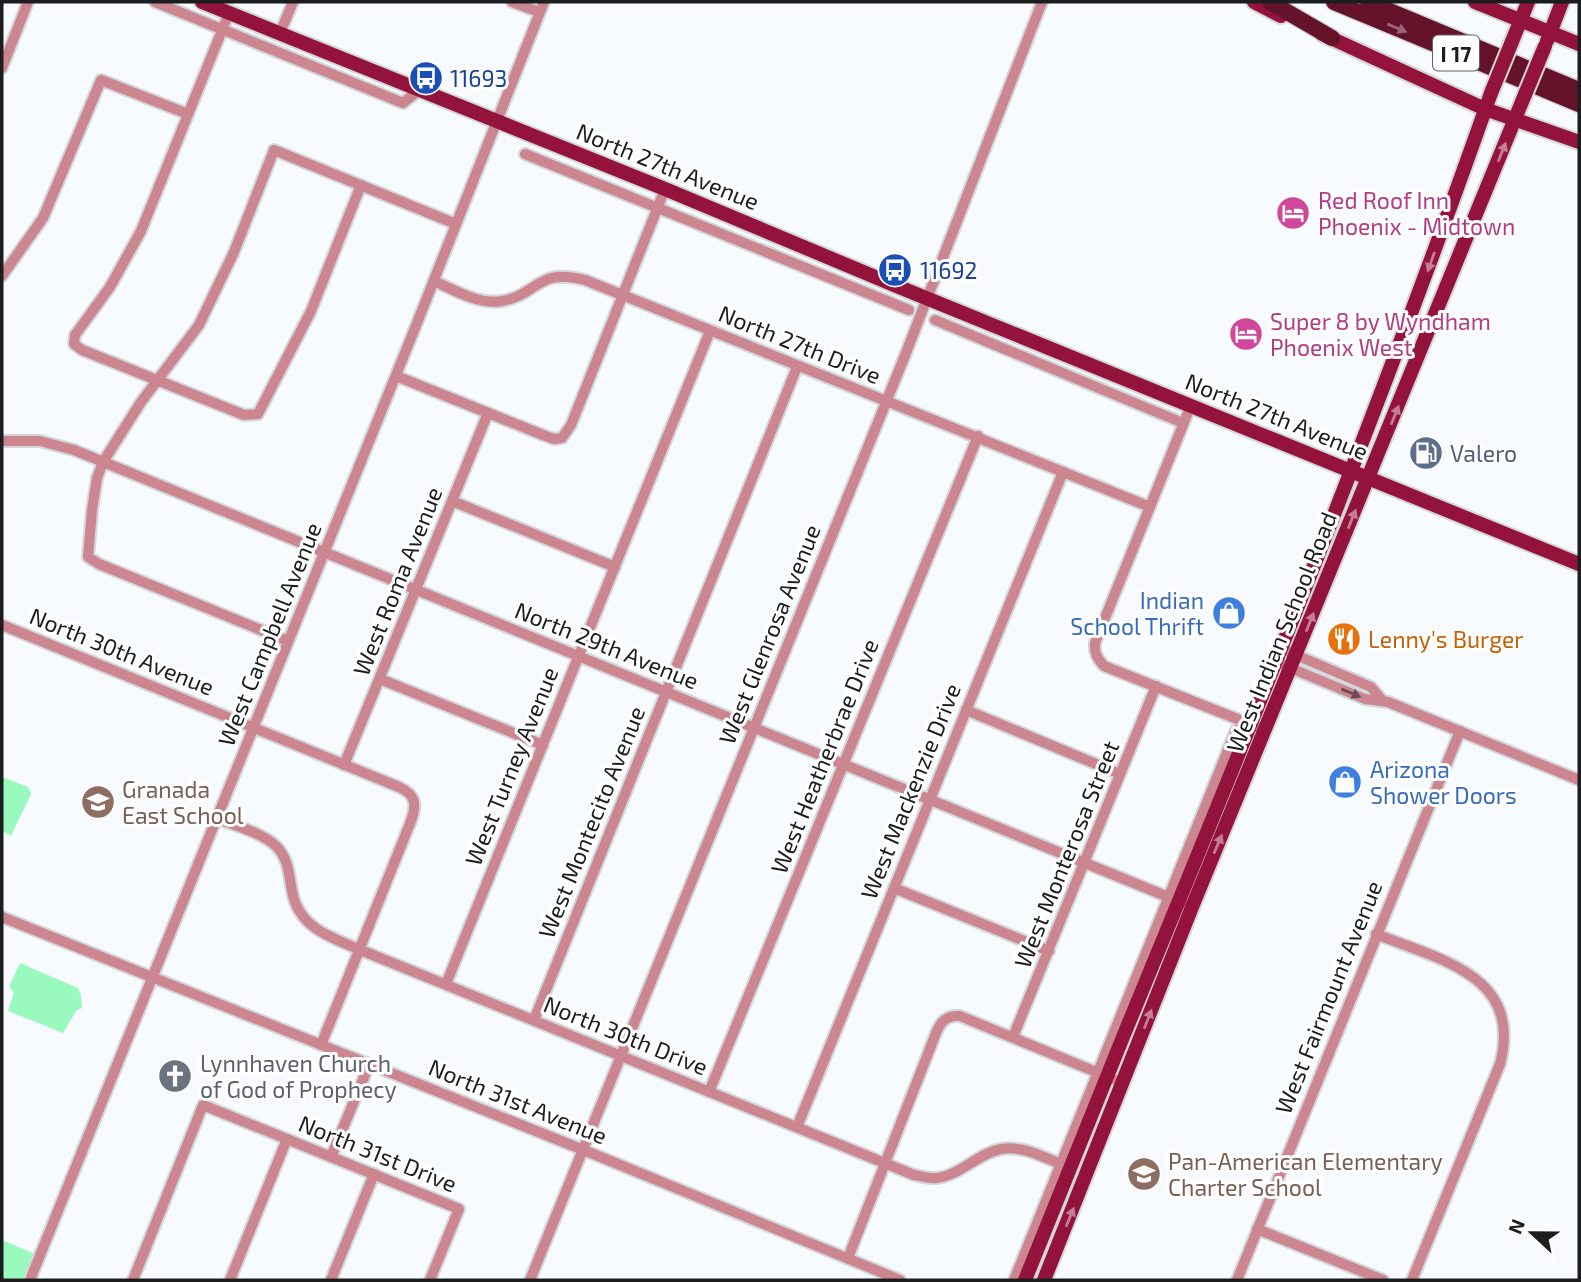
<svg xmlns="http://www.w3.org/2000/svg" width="1581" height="1282" font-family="'Exo 2',sans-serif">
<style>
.green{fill:#9af9bc}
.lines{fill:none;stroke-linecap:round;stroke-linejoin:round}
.minor-casing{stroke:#d4d7da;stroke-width:14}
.major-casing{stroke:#d4d7da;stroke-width:18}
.highway-casing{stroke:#d4d7da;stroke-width:19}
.minor{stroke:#cb8690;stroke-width:10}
.major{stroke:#94133c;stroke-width:14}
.highway{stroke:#64132a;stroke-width:16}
.major-bridge-casing{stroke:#d4d7da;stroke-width:18;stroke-linecap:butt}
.major-bridge{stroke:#94133c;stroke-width:14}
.oneway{fill:#9a6675}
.oneway2{fill:#c47d94}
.oneway3{fill:#6b4c52}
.labels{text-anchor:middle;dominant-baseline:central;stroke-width:6;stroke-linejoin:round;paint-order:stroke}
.shield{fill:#fff;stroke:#606162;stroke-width:2}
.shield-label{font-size:21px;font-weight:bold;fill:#1c1d1f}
.transit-label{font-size:23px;fill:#164399;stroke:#fff;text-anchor:start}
.street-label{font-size:23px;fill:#1c1d1f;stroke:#fff}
.hotel-label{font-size:23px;fill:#b23c85;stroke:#fff;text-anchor:start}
.service-label{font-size:23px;fill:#4e5e75;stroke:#fff;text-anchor:start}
.shop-label{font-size:23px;fill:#366cbe;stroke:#fff;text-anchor:end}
.food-label{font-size:23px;fill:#c56008;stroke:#fff;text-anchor:start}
.education-label{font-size:23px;fill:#785e54;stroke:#fff;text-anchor:start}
.worship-label{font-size:23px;fill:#5b616d;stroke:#fff;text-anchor:start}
</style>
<rect width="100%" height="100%" fill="#f7fafe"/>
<g class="green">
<path d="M2 777 28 787 31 794 11 836 2 831Z"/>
<path d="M20 963 78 988 81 996 82 1008 76 1011 63 1033 8 1011 14 992 9 987Z"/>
<path d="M2 1240 35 1254 24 1280H2Z"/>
</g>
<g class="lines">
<g class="minor-casing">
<g id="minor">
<path d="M155 2 403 103 419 90"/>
<path d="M512 2 539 12"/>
<path d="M229 13 141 231 110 287 75 335 74 344 82 350 244 415 258 414 311 311 361 185"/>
<path d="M280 33 293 2"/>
<path d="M2 68 28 2"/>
<path d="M525 154 909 310"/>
<path d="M2 276 43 218 101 80 188 114"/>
<path d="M434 281C454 290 479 305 502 301 538 295 537 267 585 280L1150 507"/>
<path d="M935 320 1183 423"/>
<path d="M396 376 543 435 554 439 562 438 571 425 665 189"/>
<path d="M1191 405 1095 643C1094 653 1097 658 1104 666L1265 730"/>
<path d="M2 441H40L74 450 1183 903"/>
<path d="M452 501 615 567"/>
<path d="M2 625 399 787C416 795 417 804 411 821L321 1045"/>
<path d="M288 641 99 564 88 557 92 510 97 478 103 462 141 402 199 325 234 252 274 150 456 224"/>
<path d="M1289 652 1371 687 1382 700"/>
<path d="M1276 662 1365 699 1388 702 1579 780"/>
<path d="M380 679 543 745"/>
<path d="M966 710 1120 774"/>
<path d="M344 765 488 413"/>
<path d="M217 818C235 826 261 832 276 846 292 862 288 883 295 902 305 930 334 938 358 949L914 1175C921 1176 929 1179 936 1178 960 1176 978 1153 1001 1149 1025 1145 1049 1160 1070 1168"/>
<path d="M894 888 1049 951"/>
<path d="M2 917 591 1153 900 1280"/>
<path d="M1376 934C1440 960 1523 975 1500 1064L1412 1280"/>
<path d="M446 984 710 331"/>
<path d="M534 1020 797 367"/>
<path d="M1013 1037 1156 686"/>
<path d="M709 1092 978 436"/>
<path d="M797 1127 1063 472"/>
<path d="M331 1157 369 1065"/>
<path d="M1257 1229 1383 1280"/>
<path d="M848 1258 936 1033C941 1021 947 1015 960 1016L1123 1083"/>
<path d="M30 1280 415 328 544 2"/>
<path d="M133 1280 203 1105 459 1209 430 1280"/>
<path d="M230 1280 287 1139"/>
<path d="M331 1280 374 1174"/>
<path d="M530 1280 904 358 1042 2"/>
<path d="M1014 1280 1236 730"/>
<path d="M1237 1280 1460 731"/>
</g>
</g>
<g class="major-casing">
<g id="major">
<path d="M202 2 665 189 899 287 1579 564"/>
<path d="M1254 2 1281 16"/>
<path d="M1475 2 1579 44"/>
<path d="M1322 34 1485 109 1579 142"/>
<path d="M1547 41 1562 2"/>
<path d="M1511 44 1528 2"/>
<path d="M1025 1280C1058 1199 1090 1118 1123 1037 1252 724 1379 412 1491 93"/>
<path d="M1044 1280 1192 907 1526 92"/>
</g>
</g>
<g class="highway-casing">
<g id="highway">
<path d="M1270 2 1332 38"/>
<path d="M1334 2 1579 104"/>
<path d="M1368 2 1579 90"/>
</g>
</g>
<use href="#minor" class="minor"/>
<use href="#major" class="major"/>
<use href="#highway" class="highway"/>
<g class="major-bridge-casing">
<g id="major-bridge">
<path d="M1526 92 1545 46"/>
<path d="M1491 93 1511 44"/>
</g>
</g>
<use href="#major-bridge" class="major-bridge"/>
</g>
<defs><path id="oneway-solid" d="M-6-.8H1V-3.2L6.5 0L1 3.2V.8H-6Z" transform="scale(1.75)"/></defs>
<use class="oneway" href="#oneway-solid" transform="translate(1397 28) rotate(23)"/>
<g class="oneway2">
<use href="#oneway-solid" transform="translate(1502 152) rotate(-68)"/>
<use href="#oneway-solid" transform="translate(1431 262) rotate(110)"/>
<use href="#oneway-solid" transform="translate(1395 415) rotate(-68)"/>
<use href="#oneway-solid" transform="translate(1352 519) rotate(-68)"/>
<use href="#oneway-solid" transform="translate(1310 622) rotate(-68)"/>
<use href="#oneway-solid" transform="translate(1218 844) rotate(-67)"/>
<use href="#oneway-solid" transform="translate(1148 1019) rotate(-69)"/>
<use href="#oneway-solid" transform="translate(1070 1217) rotate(-68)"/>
</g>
<use class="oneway3" href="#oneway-solid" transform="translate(1351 693) rotate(23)"/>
<defs>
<g id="bus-disc" transform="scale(1.75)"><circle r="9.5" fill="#1a4fb4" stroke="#fff"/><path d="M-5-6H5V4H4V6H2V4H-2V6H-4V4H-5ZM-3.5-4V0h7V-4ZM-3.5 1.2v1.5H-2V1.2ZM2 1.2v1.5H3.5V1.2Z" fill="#fff"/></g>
<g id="hotel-disc" transform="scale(1.75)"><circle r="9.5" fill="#d1479c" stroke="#fff"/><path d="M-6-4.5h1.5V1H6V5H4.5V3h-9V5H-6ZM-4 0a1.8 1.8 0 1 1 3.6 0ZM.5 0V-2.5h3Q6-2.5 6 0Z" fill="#fff"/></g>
<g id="fuel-disc" transform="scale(1.75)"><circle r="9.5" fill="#5c6f8a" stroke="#fff"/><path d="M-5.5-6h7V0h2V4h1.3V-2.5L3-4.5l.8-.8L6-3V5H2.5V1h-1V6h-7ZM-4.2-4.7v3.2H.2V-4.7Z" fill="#fff"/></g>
<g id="shop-disc" transform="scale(1.75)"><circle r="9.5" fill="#3f7fe0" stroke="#fff"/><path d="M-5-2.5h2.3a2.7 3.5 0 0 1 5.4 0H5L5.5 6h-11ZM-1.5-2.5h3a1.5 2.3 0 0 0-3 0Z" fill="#fff"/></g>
<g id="restaurant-disc" transform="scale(1.75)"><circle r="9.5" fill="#e8710a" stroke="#fff"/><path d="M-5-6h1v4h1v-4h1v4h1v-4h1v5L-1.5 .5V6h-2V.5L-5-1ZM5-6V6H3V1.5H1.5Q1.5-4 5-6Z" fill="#fff"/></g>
<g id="school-disc" transform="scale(1.75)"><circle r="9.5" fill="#8d6e63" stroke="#fff"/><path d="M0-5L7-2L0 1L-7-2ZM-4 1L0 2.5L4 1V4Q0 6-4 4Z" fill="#fff"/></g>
<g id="church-disc" transform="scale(1.75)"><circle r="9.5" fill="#6b7280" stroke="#fff"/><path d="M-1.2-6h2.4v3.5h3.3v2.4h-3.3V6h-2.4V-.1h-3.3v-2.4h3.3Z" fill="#fff"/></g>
</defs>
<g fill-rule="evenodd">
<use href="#bus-disc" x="426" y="78"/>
<use href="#hotel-disc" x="1293" y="213"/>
<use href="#bus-disc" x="895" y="270"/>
<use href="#hotel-disc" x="1246" y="334"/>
<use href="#fuel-disc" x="1426" y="453"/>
<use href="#shop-disc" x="1229" y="613"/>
<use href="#restaurant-disc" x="1344" y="639"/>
<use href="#shop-disc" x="1345" y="782"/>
<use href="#school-disc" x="98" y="802"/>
<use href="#church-disc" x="175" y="1076"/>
<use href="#school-disc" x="1144" y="1174"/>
</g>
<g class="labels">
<rect class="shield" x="1433" y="35.5" width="46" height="35" rx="5"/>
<g class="shield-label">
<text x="1456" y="53">I 17</text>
</g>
<g class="transit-label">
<text x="450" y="78">11693</text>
<text x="920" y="270">11692</text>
</g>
<g class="street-label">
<text transform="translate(668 166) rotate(22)">North 27th Avenue</text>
<text transform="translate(800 344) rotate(22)">North 27th Drive</text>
<text transform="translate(1277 416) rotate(22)">North 27th Avenue</text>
<text transform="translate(397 581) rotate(-68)">West Roma Avenue</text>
<text transform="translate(1281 632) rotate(-68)">West Indian School Road</text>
<text transform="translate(269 634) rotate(-68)">West Campbell Avenue</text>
<text transform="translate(769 634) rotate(-68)">West Glenrosa Avenue</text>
<text transform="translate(607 645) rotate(22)">North 29th Avenue</text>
<text transform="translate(122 651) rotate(22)">North 30th Avenue</text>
<text transform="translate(824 756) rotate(-68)">West Heatherbrae Drive</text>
<text transform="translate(511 766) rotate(-68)">West Turney Avenue</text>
<text transform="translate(910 791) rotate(-68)">West Mackenzie Drive</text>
<text transform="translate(591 822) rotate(-68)">West Montecito Avenue</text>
<text transform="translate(1066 854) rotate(-68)">West Monterosa Street</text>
<text transform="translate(1328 997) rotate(-68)">West Fairmount Avenue</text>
<text transform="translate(626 1035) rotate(22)">North 30th Drive</text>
<text transform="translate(518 1101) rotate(22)">North 31st Avenue</text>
<text transform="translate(378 1153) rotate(22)">North 31st Drive</text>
</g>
<g class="hotel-label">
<text x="1318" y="200">Red Roof Inn<tspan x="1318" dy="26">Phoenix - Midtown</tspan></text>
<text x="1270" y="321">Super 8 by Wyndham<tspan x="1270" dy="26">Phoenix West</tspan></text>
</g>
<g class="service-label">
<text x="1450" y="453">Valero</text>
</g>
<g class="shop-label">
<text x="1204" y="600">Indian<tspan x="1204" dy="26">School Thrift</tspan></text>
<text x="1370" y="769" text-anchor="start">Arizona<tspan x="1370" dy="26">Shower Doors</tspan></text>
</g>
<g class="food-label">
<text x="1368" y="639">Lenny's Burger</text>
</g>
<g class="education-label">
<text x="122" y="789">Granada<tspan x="122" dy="26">East School</tspan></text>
<text x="1168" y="1161">Pan-American Elementary<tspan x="1168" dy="26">Charter School</tspan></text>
</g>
<g class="worship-label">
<text x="200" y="1063">Lynnhaven Church<tspan x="200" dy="26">of God of Prophecy</tspan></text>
</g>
</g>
<rect width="1581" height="1282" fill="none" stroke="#1c1d1f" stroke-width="7"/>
<g transform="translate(1532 1233) rotate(292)" stroke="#ffffff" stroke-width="5" paint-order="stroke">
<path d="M0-5L12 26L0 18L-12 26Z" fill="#1c1d1f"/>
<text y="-10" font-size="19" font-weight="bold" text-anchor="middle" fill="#1c1d1f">N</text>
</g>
</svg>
